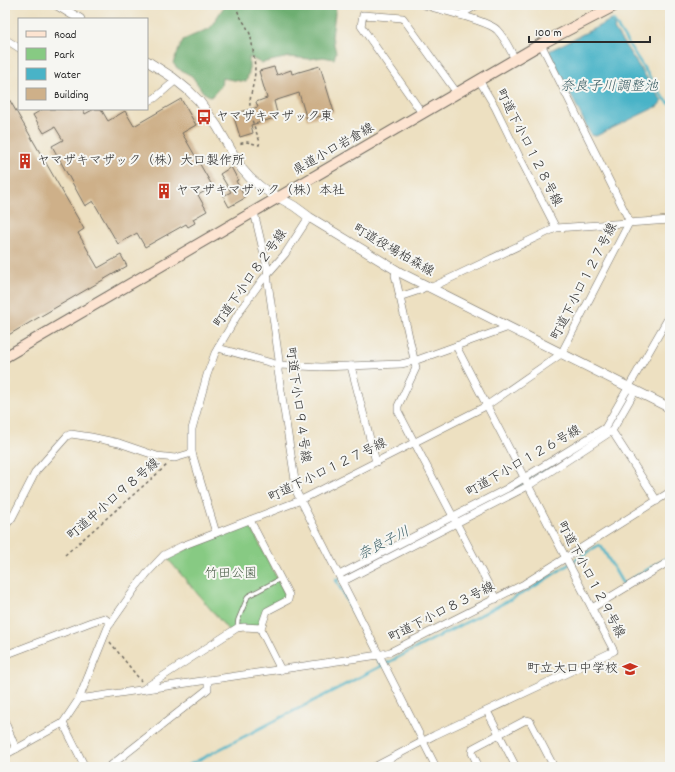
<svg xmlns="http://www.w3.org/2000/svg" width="675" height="772" font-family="Dekko,'Klee One',sans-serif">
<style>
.green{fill:#87ca83;stroke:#597a57}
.forest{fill:#6dae71;stroke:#4c6c4e}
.water{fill:#49b3c7;stroke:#3a6f79}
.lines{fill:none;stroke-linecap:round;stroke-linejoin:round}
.stream{stroke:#49b3c7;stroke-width:2.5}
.building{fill:#ceb089}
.service-casing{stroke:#6f6a60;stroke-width:5}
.minor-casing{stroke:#6f6a60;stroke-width:8}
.tertiary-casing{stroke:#6f6a60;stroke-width:10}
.secondary-casing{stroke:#6f6a60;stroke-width:12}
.path{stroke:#6f6a60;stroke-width:1.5;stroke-dasharray:3 3;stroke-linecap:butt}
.service{stroke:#fff;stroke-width:3.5}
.minor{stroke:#fff;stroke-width:7}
.tertiary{stroke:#fff;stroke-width:9}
.secondary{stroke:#fde4d1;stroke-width:10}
.labels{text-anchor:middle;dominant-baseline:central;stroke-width:4;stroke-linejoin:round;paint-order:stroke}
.poi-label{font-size:13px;fill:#2b2b2b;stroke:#f6f6f2;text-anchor:start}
.street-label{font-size:13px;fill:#2b2b2b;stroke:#f6f6f2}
.park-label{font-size:13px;fill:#475b45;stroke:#f6f6f2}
.water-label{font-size:14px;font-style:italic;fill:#365b62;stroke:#f6f6f2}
</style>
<rect width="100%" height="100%" fill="#f6f6f2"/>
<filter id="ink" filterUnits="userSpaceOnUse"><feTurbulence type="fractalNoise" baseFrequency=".025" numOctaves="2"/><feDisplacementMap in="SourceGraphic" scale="8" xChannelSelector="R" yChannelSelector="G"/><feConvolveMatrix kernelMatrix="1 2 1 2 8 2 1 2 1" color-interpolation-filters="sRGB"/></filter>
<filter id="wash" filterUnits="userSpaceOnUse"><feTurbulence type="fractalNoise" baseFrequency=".012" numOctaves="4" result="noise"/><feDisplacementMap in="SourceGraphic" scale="16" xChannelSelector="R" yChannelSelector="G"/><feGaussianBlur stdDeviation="0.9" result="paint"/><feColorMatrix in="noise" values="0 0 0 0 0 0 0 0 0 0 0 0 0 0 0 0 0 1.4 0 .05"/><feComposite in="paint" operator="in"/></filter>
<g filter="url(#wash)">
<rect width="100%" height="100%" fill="#ede0c1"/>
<path class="green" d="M247 526 251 527 286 596 285 599 265 610 261 623 256 626 229 631 168 559 187 549Z"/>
<path class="forest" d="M225 5H336L332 37 336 52 334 59 323 57 310 59 289 57 261 63 249 57V72L246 82 222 78 221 86 211 97 203 92 192 76 177 68 173 63 183 40 210 28Z"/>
<path class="water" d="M611 20 615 27 614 29 662 101 658 106 596 136 591 135 549 51Z"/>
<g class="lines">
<g class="stream">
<path d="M613 20 662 96 670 104"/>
<path d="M619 412 631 390"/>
<path d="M505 493 521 485 579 448"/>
<path d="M339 579 336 580 381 666"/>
<path d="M185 767 529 590 599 545 601 546 623 584 670 556"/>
</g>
</g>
<g id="blocks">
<g class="building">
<path d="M320 66 334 112 307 120 299 93 274 101 278 117 251 125 253 133 240 137 233 114 258 107 256 102 267 98 259 71 274 67 277 75 291 70 292 74Z"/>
<path d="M5 92 84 229 78 233 98 268 121 255 127 266 5 337Z"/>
<path d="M181 99 196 125 182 133 213 187 198 195 207 211 193 219 195 223 188 227 186 224 145 247 137 233 118 244 93 201 85 206 52 146 63 140 55 127 44 133 33 115 43 109H83L85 114 94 109H101L108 121 125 111 134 126Z"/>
<path d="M231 167 238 180 236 181 245 198 229 207 223 196 231 192 220 174Z"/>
</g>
</g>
</g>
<g filter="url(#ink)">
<use href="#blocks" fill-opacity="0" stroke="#6f6a60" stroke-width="1"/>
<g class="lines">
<g class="service-casing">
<path id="service" d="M237 628 238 620 248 596 280 579"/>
</g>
<g class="minor-casing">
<g id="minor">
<path d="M424 5C438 9 489 21 497 30 505 38 510 50 515 59"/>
<path d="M460 15 477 5"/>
<path d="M5 39 19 48"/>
<path d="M479 80 495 107 522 162 556 228"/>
<path d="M147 102 155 98 176 80"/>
<path d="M422 113 361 26 363 15 403 18 457 93"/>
<path d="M254 212 267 267 268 282 279 360 278 371 297 493 436 767"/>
<path d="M397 270 395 275 416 368 398 406V411L496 599"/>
<path d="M430 288 556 228 670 220"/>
<path d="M399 297 420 290 427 286"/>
<path d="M218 348 279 365 321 367 401 364 414 361 509 327"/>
<path d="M351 366 376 462"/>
<path d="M612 431 657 501"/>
<path d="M250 520 289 595 288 600 267 611 261 628 262 632 281 670"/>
<path d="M5 526 12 518 36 471 67 436 71 434 91 437 119 443 157 456 175 458 192 453"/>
<path d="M216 533 301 500 486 406 561 354 629 223 628 218 541 44"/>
<path d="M339 575 506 489 605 428 670 315"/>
<path d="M342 582 528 486 612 431 635 391"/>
<path d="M592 608 670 561"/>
<path d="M5 655 91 622 104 618 111 623"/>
<path d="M145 688 237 628 244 627 261 628"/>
<path d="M79 699 379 655 390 652 524 584 670 492"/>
<path d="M487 711 516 767"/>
<path d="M5 722 16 749"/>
<path d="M63 723 85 767"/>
<path d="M5 755 63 723 79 699 108 627 136 587 149 571 164 555 182 546 216 533 192 453V429L207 375 215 353 241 309 263 279 285 254 309 217"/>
<path d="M109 767 208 689V680"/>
<path d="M374 767 435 735 614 651 456 346"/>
<path d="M479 767 472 753 473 748 526 720 530 721 554 767"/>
</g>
</g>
<g class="tertiary-casing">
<g id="tertiary">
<path d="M57 5 80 19"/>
<path d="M147 61 172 77 188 90 199 101 217 126 242 169 250 178 262 188 294 206 309 217 401 273 670 408"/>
</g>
</g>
<g class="secondary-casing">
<path id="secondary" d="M5 357 541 44 616 5"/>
</g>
<g class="path">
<path d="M236 5C238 18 249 26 251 38 253 49 255 62 255 72 254 85 249 97 250 109 251 120 256 131 260 142L259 145 247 142 238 144"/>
<path d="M65 555 167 465"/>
<path d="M110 642 141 681"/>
</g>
<use href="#service" class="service"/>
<use href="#minor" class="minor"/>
<use href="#tertiary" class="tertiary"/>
<use href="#secondary" class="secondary"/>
</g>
</g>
<defs>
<g id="bus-bare" transform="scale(1.2)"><path d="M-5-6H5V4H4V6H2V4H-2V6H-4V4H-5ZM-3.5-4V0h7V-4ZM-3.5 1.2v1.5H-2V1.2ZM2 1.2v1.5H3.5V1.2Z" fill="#c8321e" stroke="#f6f6f2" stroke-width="2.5" paint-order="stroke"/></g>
<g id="building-bare" transform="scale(1.2)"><path d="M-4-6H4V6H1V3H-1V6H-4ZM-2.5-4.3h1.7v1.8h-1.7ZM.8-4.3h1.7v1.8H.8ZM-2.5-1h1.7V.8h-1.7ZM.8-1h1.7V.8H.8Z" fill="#c8321e" stroke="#f6f6f2" stroke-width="2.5" paint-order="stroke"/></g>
<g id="school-bare" transform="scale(1.2)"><path d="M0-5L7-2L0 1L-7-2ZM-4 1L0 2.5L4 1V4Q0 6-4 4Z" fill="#c8321e" stroke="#f6f6f2" stroke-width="2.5" paint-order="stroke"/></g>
</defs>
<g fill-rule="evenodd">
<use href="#bus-bare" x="204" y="117"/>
<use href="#building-bare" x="25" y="161"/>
<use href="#building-bare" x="164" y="191"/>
<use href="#school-bare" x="630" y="669"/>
</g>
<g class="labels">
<g class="poi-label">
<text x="216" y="117">ヤマザキマザック東</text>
<text x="37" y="161">ヤマザキマザック（株）大口製作所</text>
<text x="176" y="191">ヤマザキマザック（株）本社</text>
<text x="618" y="669" text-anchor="end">町立大口中学校</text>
</g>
<g class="street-label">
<text transform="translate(528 148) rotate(63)">町道下小口１２８号線</text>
<text transform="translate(334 150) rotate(-30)">県道小口岩倉線</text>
<text transform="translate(393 251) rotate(30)">町道役場柏森線</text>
<text transform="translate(251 279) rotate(-55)">町道下小口８２号線</text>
<text transform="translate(585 282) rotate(-63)">町道下小口１２７号線</text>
<text transform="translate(297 405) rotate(82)">町道下小口９４号線</text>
<text transform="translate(524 462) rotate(-30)">町道下小口１２６号線</text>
<text transform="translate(328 471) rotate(-26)">町道下小口１２７号線</text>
<text transform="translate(114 500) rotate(-41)">町道中小口９８号線</text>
<text transform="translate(590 580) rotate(62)">町道下小口１２９号線</text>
<text transform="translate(442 613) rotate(-27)">町道下小口８３号線</text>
</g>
<g class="park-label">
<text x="231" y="574">竹田公園</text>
</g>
<g class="water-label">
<text x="609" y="87">奈良子川調整池</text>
<text transform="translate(384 544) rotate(-27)">奈良子川</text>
</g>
</g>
<rect width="675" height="772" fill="none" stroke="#f6f6f2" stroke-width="20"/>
<rect x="18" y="18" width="130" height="92" fill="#f6f6f2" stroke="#a5a5a2"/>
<rect x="26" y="31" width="20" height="6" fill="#fde4d1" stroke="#a5a5a2"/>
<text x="54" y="38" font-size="12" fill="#2b2b2b">Road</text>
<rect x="26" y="48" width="20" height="12" fill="#87ca83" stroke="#a5a5a2"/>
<text x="54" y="58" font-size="12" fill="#2b2b2b">Park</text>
<rect x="26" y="68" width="20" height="12" fill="#49b3c7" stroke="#a5a5a2"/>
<text x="54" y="78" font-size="12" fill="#2b2b2b">Water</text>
<rect x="26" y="88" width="20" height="12" fill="#ceb089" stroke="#a5a5a2"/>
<text x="54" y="98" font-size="12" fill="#2b2b2b">Building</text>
<path d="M529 36v6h121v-6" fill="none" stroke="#2b2b2b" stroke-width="2"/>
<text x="535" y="36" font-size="12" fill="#2b2b2b" stroke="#f6f6f2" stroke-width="3" paint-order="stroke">100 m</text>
</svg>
